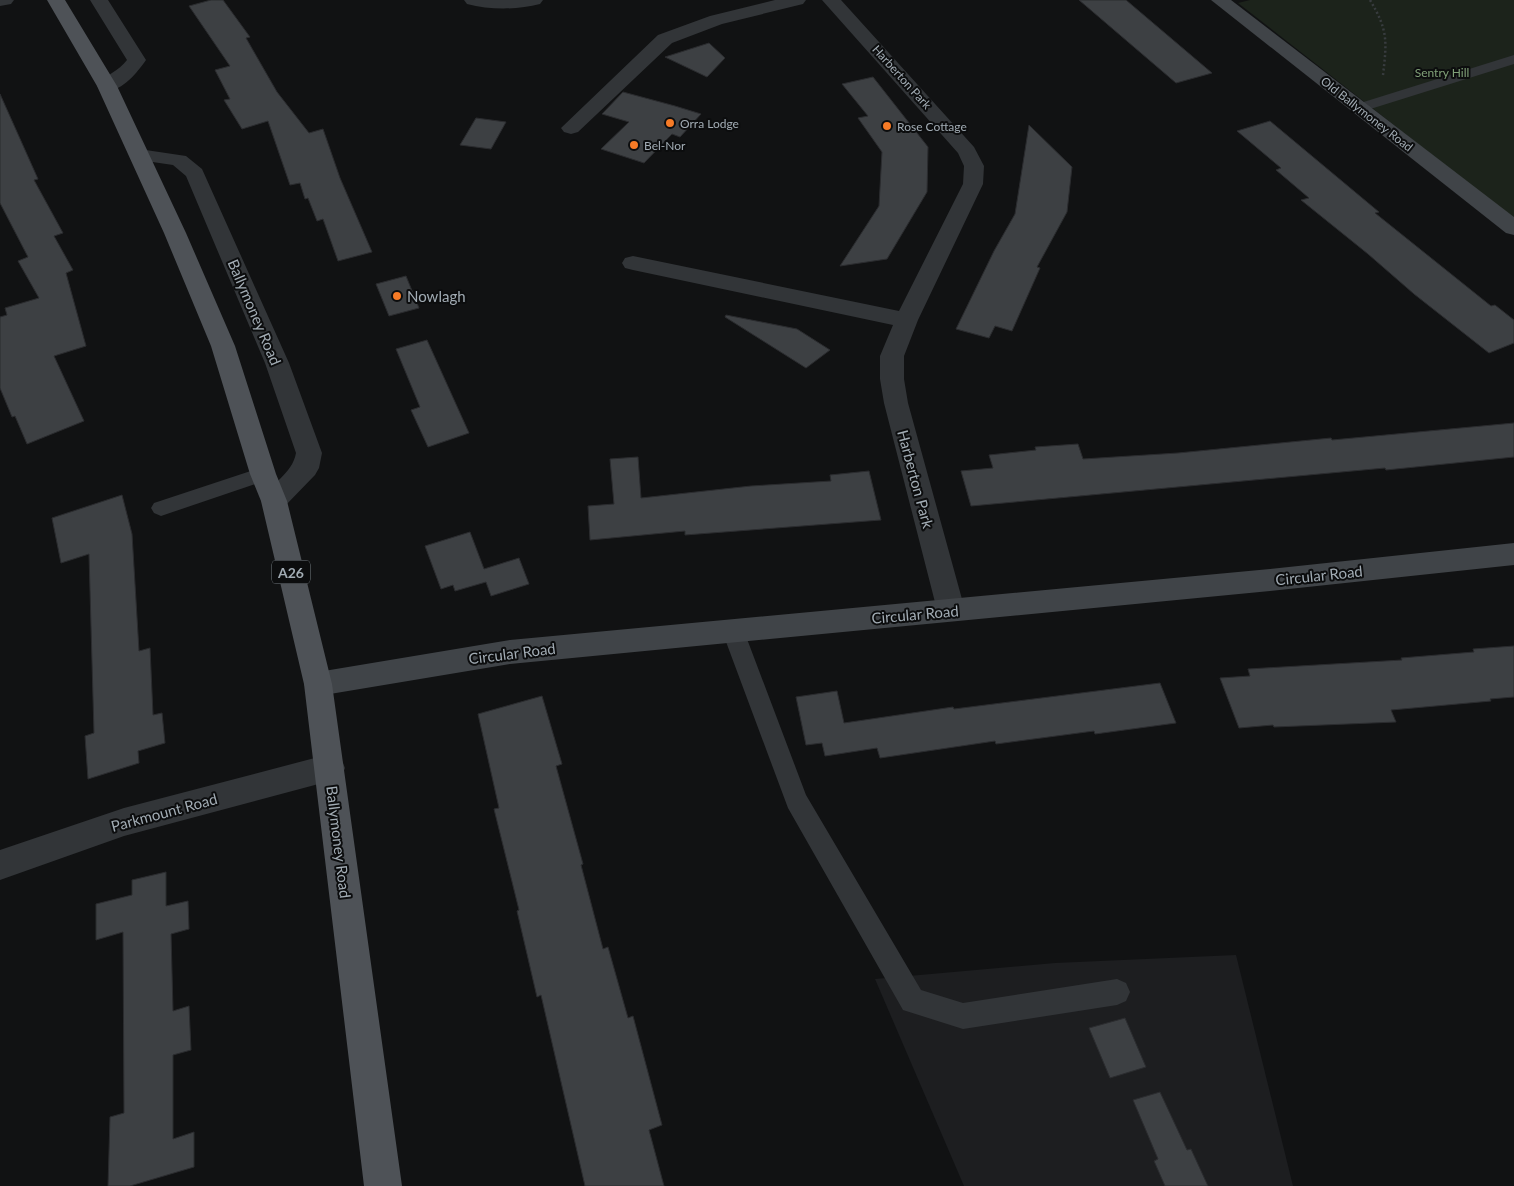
<svg xmlns="http://www.w3.org/2000/svg" width="1514" height="1186" font-family="Lato,sans-serif">
<style>
.built{fill:#1d1e20}
.green{fill:#1c231b}
.building{fill:#3d4043;stroke:#2b2c2f}
.lines{fill:none;stroke-linecap:round;stroke-linejoin:round}
.path{stroke:#383c3f;stroke-width:2.5;stroke-dasharray:2 2.5;stroke-linecap:butt}
.lane{fill:#323538;fill-rule:evenodd}
.street{fill:#323538;fill-rule:evenodd}
.secondary{fill:#404448;fill-rule:evenodd}
.primary{fill:#4e5257;fill-rule:evenodd}
.poi-dot{fill:#f77b26;stroke:#0c0d0e;stroke-width:2}
.labels{text-anchor:middle;dominant-baseline:central;stroke-width:4;stroke-linejoin:round;paint-order:stroke}
.far-park-label{font-size:12px;fill:#80a078;stroke:#0c0d0e}
.far-street-label{font-size:12px;fill:#a2acb4;stroke:#0c0d0e}
.far-poi-label{font-size:12px;fill:#a2acb4;stroke:#0c0d0e;text-anchor:start}
.shield{fill:#0c0d0e;stroke:#757c82;stroke-width:1}
.shield-label{font-size:14px;font-weight:bold;fill:#a2acb4}
.poi-label{font-size:15px;fill:#a2acb4;stroke:#0c0d0e;text-anchor:start}
.street-label{font-size:15px;fill:#a2acb4;stroke:#0c0d0e}
</style>
<rect width="100%" height="100%" fill="#111213"/>
<path class="built" d="M1236 955 1293 1186H964L875 979 1055 963Z"/>
<path class="green" d="M1250 0H1514V219L1238 3Z"/>
<g class="building">
<path d="M211 0H223L250 37 246 38 277 92 309 133 323 129 340 178 372 252 338 261 323 219 317 221 308 198 305 199 300 183 290 185 268 121 242 129 224 100 230 99 215 70 230 66 189 6Z"/>
<path d="M1079 0H1126L1212 73 1176 83Z"/>
<path d="M709 43 725 58 707 77 665 57Z"/>
<path d="M873 77 928 147 927 192 887 259 840 266 879 206 882 152 858 118 868 116 842 84Z"/>
<path d="M623 92 675 106 701 114 680 137 672 134 644 163 601 149 629 122 602 114Z"/>
<path d="M0 94 38 179 34 180 63 233 54 236 73 270 66 273 86 346 54 356 84 421 27 444 15 416 12 417 0 388V317L7 315 5 308 39 298 18 261 28 257 0 203Z"/>
<path d="M476 118 506 122 491 149 460 145Z"/>
<path d="M1270 121 1379 212 1375 213 1491 306 1495 305 1514 320V343L1489 353 1414 294 1368 254 1301 200 1309 198 1276 170 1281 168 1237 131Z"/>
<path d="M1029 125 1072 167 1067 212 1037 267 1040 268 1012 331 995 326 989 338 956 329 994 251 1015 214Z"/>
<path d="M406 276 419 308 389 316 376 284Z"/>
<path d="M726 315 797 329 830 350 806 368 725 317Z"/>
<path d="M427 340 469 433 428 447 411 410 420 407 396 349Z"/>
<path d="M1514 423V457L1386 470 1385 468 971 506 961 471 993 468 989 455 1036 450 1035 447 1078 444 1083 459 1178 453 1331 438 1332 440Z"/>
<path d="M638 457 641 498 751 486 831 481 830 475 869 471 881 520 685 535V531L590 540 588 506 614 504 610 459Z"/>
<path d="M122 495 132 534 139 651 150 648 153 715 162 713 165 743 138 751 139 763 88 779 85 736 94 733 89 554 61 563 52 518Z"/>
<path d="M470 532 484 569 519 558 529 584 491 596 486 582 455 591 453 585 441 589 425 546Z"/>
<path d="M1514 646V697L1490 699 1491 701 1391 710 1396 722 1274 727 1273 725 1239 728 1220 678 1250 676 1248 669 1402 660 1401 658 1474 652 1473 649Z"/>
<path d="M1160 683 1176 723 1095 734 1094 731 996 744 995 741 880 758 877 748 825 756 822 743 806 745 796 697 837 691 844 723 953 707 954 709Z"/>
<path d="M542 696 562 764 556 766 583 864 581 865 603 949 608 947 628 1018 633 1016 662 1125 649 1130 664 1186H585L541 995 537 997 517 911 519 910 494 809 499 808 478 714Z"/>
<path d="M166 872V906L188 901 189 929 171 934 173 1011 189 1006 191 1050 173 1055V1139L194 1132V1167L130 1186H108L110 1117 124 1113 123 932 96 940V904L132 895V880Z"/>
<path d="M1125 1018 1146 1067 1110 1078 1089 1028Z"/>
<path d="M1160 1092 1187 1150 1191 1149 1208 1186H1165L1154 1161 1158 1159 1133 1100Z"/>
</g>
<g class="lines">
<path class="path" d="M1370 0C1388 30 1387 41 1383 75"/>
<g class="lane">
<path d="M1514 55V64L1364 111H1354L1351 108 1354 105Z"/>
<path d="M263 467 270 469 273 474 270 479 161 516 154 513 151 508 154 503Z"/>
<path d="M733 622 741 625 744 631 806 795 921 990 963 1003 1117 979 1126 983 1130 992 1126 1001 1117 1005 963 1029 903 1010 788 808 722 631 725 625Z"/>
</g>
<g class="street">
<path d="M0 0H14L11 4 0 6Z"/>
<path d="M90 0H108L146 60C136 74 120 95 100 90L97 86C105 75 119 71 127 60Z"/>
<path d="M464 0H543L540 4C517 10 490 10 467 4Z"/>
<path d="M775 0H806L803 4 722 24 672 43 578 132 571 134 564 132 561 128 658 35 710 16Z"/>
<path d="M822 0H841L974 147 984 166 983 184 918 320 904 356V379L908 403 965 610 961 618 951 621 941 618 937 610 884 403 880 379V356L893 325 633 270 625 268 622 263 625 258 633 256 899 311 963 184 964 166 958 153Z"/>
<path d="M139 149 186 156 202 169 289 363 322 453 319 468 315 475 283 508 274 511 265 508 261 501C271 482 292 475 296 453L265 363 186 176 173 165 132 159 129 155 132 151Z"/>
<path d="M330 754 341 758 345 768 341 778 124 836 0 880V850L124 808Z"/>
</g>
<g class="secondary">
<path d="M1211 0H1231L1514 217V235L1506 233Z"/>
<path d="M1514 543V565L1270 591 510 664 318 696 308 693 304 684 308 675 318 672 510 640 1270 569Z"/>
</g>
<path class="primary" d="M47 0H65L117 86 186 233 235 346 276 474 287 501 332 684 402 1186H364L304 684 261 501 250 474 211 346 164 233 97 86Z"/>
</g>
<g class="poi-dot">
<circle cx="670" cy="123" r="5"/>
<circle cx="887" cy="126" r="5"/>
<circle cx="634" cy="145" r="5"/>
<circle cx="397" cy="296" r="5"/>
</g>
<g class="labels">
<g class="far-park-label">
<text x="1442" y="72">Sentry Hill</text>
</g>
<g class="far-street-label">
<text transform="translate(902 77) rotate(48)">Harberton Park</text>
<text transform="translate(1367 114) rotate(38)">Old Ballymoney Road</text>
</g>
<g class="far-poi-label">
<text x="680" y="123">Orra Lodge</text>
<text x="897" y="126">Rose Cottage</text>
<text x="644" y="145">Bel-Nor</text>
</g>
<rect class="shield" x="272" y="560.5" width="38" height="23" rx="4"/>
<g class="shield-label">
<text x="291" y="572">A26</text>
</g>
<g class="poi-label">
<text x="407" y="296">Nowlagh</text>
</g>
<g class="street-label">
<text transform="translate(255 312) rotate(67)">Ballymoney Road</text>
<text transform="translate(916 479) rotate(75)">Harberton Park</text>
<text transform="translate(1319 575) rotate(-6)">Circular Road</text>
<text transform="translate(915 614) rotate(-5)">Circular Road</text>
<text transform="translate(512 653) rotate(-7)">Circular Road</text>
<text transform="translate(164 812) rotate(-15)">Parkmount Road</text>
<text transform="translate(339 842) rotate(83)">Ballymoney Road</text>
</g>
</g>
</svg>
